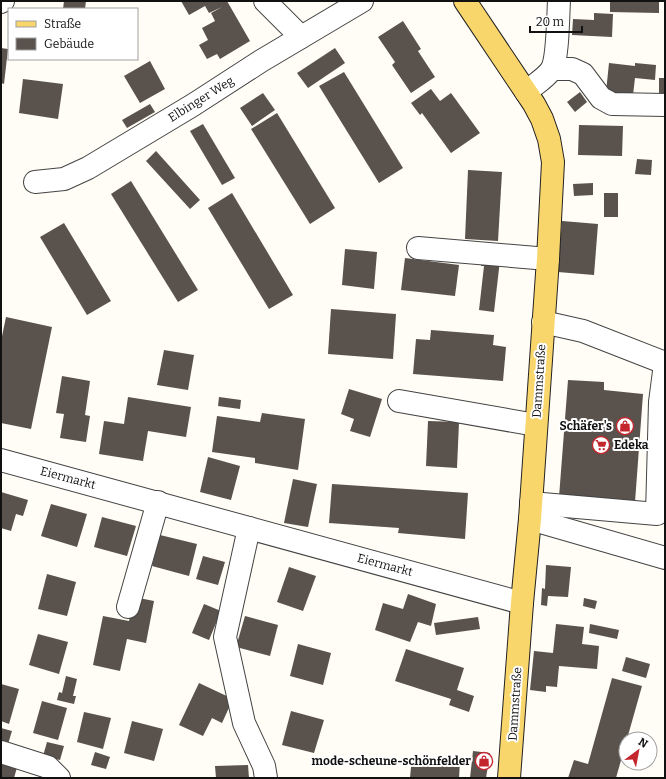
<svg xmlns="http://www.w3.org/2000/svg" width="666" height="779" font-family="Bitter,serif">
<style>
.building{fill:#5a524d}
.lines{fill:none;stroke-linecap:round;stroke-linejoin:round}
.minor-casing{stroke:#444;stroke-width:24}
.major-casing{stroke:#222;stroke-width:24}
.minor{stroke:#fff;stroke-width:22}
.major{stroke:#f9d66b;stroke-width:22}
.labels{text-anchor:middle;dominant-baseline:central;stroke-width:4;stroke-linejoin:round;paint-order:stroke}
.street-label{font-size:12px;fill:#111;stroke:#fff}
.poi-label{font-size:12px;font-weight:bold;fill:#111;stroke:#fff;text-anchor:end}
</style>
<rect width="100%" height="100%" fill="#fffdf5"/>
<g class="building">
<path d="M64 1H86L85 9H63Z"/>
<path d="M181 1H227L250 41 220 59 217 54 207 59 199 45 208 40 202 28 215 21 211 13 222 7 209 13 205 6 189 15Z"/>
<path d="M610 1H659V13L610 12Z"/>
<path d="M594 13 613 14 612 37 572 35 573 19 594 20Z"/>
<path d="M403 21 421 49 418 51 435 77 411 93 392 65 395 62 378 37Z"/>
<path d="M1 48 8 49 4 84 1 83Z"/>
<path d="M335 48 345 63 308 88 297 73Z"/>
<path d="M150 61 165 89 140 103 124 76Z"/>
<path d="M609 63 635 66V63L656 65 655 80 635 78 633 95 606 92Z"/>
<path d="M344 72 403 168 379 183 319 86Z"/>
<rect x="659" y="78" width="6" height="23"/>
<path d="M23 79 63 84 58 119 19 113Z"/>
<path d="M431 89 440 101 451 93 480 133 451 153 422 113 420 115 411 103Z"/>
<path d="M580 92 587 102 575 112 567 102Z"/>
<path d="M263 93 275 110 252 126 240 108Z"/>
<path d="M150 104 155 112 127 128 122 120Z"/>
<path d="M277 113 335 208 310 224 251 129Z"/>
<path d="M203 124 235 178 222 185 190 131Z"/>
<path d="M579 125 623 126 622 156 578 155Z"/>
<path d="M156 151 200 200 190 209 146 161Z"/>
<path d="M637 159 652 160 651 175 635 174Z"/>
<path d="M468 170 502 172 498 241 465 239Z"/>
<path d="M131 181 198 290 178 302 111 194Z"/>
<path d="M593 183V195L574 196 573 184Z"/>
<path d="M232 193 293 295 269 309 208 208Z"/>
<rect x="604" y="193" width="14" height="24"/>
<path d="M562 221 598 224 594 275 558 272Z"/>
<path d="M64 223 111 301 87 315 40 237Z"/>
<path d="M345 249 377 252 374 289 342 285Z"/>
<path d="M482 257 500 260 494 312 479 310 484 266H481Z"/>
<path d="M405 258 459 265 455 296 401 290Z"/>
<path d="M331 309 396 314 393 359 328 354Z"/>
<path d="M6 317 52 327 31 429 1 423V341Z"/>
<path d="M431 330 494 335 493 345 506 347 503 381 413 374 416 339 430 340Z"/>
<path d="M164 350 194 355 188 390 157 385Z"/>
<path d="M62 376 90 381 85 415 90 416 86 442 60 438 64 414 56 413Z"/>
<path d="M568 380 604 382V390L643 394 635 502 559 497Z"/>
<path d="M349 389 382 399 370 437 350 431 354 419 341 414Z"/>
<path d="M128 397 191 407 186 437 148 431 143 461 99 454 104 421 124 424Z"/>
<path d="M219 397 241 400 240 409 218 406Z"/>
<path d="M262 413 305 419 298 470 255 463V458L212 452 217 416 260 422Z"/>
<path d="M428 421 459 422 457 468 426 466Z"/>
<path d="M208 457 240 466 231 500 200 492Z"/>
<path d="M293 479 317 484 308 527 284 523Z"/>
<path d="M332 484 468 493 465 539 398 533 399 528 329 523Z"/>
<path d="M1 492 28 500 23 516 16 514 11 531 1 528Z"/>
<path d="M51 504 87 514 77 547 41 536Z"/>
<path d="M102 517 136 526 127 556 94 547Z"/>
<path d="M160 535 197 544 189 576 152 566Z"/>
<path d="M203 556 225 562 218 585 196 579Z"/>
<path d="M546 565 571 567 568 597 548 596 547 606 541 605 542 588 545 589Z"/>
<path d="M289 567 316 576 303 611 277 602Z"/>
<path d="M47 574 76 582 67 616 38 609Z"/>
<path d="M408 594 436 604 431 626 418 622 410 642 375 630 383 603 403 609Z"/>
<path d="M134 597 154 601 146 643 127 639 120 671 93 665 103 616 129 621Z"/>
<path d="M584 598 597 601 595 609 583 606Z"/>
<path d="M204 604 221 611 209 640 192 633Z"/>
<path d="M245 616 278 625 270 656 236 647Z"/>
<path d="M478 617 480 629 436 635 434 623Z"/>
<path d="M556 624 584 627 582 644 599 646 597 669 559 666 557 687 546 686V692L530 690 534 651 553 653Z"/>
<path d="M590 624 619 630 617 639 589 633Z"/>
<path d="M38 634 68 642 59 674 29 665Z"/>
<path d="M298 644 331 653 323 685 290 676Z"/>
<path d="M406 649 464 668 457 690 474 696 469 712 449 705 451 699 395 681Z"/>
<path d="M626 657 650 664 646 678 622 671Z"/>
<path d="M66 676 77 679 73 696H76L74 704 57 700 59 692 62 693Z"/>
<path d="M612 678 642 686 616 778H568L574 760 588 764Z"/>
<path d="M199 683 233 699 222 723 212 718 203 736 179 725Z"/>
<path d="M1 684 19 689 9 724 1 721Z"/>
<path d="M42 701 67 708 58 740 33 733Z"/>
<path d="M291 711 324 720 314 753 282 745Z"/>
<path d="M84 712 111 718 103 749 77 742Z"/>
<path d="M132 721 163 729 154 761 124 753Z"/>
<path d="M1 728 12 731 8 744 1 742Z"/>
<path d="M47 742 64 746 60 760 43 756Z"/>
<path d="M473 751 490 753 486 778H470Z"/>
<path d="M95 752 110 757 106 769 91 765Z"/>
<path d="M412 756 460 761 459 778H410Z"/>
<path d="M1 762 18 764 14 778H1Z"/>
<path d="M248 765 249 778H216L215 766Z"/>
</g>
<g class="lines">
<g class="minor-casing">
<g id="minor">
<path d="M265 1 301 37"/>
<path d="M1 2 3 1"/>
<path d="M552 69H572L583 74 601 98 612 104 665 105"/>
<path d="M526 92C534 85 546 78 552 69 558 57 558 16 559 1"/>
<path d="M35 182 64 179 88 168 193 105 261 61 362 1"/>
<path d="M418 248 548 259"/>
<path d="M543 322 583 331 665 363"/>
<path d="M399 401 536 425"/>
<path d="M1 460 522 603"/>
<path d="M531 503 657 514 660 402 665 364"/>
<path d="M530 519 665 558"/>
<path d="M249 528 225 637 244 723 264 766 266 778"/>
<path d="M128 607 158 502"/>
<path d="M1 752 48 767 59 778"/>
</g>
</g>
<g class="major-casing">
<path id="major" d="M465 1 534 104 542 119 549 139 553 162 548 259 530 519 522 603 509 778"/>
</g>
<use href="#minor" class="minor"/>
<use href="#major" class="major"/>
</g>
<defs>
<g id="shop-ring" transform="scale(0.9)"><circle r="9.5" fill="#fff" stroke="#c4262e" stroke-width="1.5"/><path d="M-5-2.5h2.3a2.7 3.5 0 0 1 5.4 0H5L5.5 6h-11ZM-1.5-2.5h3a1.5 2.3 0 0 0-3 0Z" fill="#c4262e"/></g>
<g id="supermarket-ring" transform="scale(0.9)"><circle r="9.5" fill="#fff" stroke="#c4262e" stroke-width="1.5"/><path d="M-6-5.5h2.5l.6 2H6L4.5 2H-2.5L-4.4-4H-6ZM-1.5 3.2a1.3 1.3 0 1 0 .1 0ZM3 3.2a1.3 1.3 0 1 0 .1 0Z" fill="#c4262e"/></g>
</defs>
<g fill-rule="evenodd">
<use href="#shop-ring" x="625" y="426"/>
<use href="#supermarket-ring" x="601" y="445"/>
<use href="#shop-ring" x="484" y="761"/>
</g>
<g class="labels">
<g class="street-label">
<text transform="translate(201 99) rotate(-32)">Elbinger Weg</text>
<text transform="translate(539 381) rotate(-86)">Dammstraße</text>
<text transform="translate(68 478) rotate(15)">Eiermarkt</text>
<text transform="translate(385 565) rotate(15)">Eiermarkt</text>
<text transform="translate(515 704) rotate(-86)">Dammstraße</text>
</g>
<g class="poi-label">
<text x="612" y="426">Schäfer's</text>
<text x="614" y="445" text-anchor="start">Edeka</text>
<text x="471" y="761">mode-scheune-schönfelder</text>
</g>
</g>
<rect width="666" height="779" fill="none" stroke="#111111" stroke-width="4"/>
<rect x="8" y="8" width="130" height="52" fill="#ffffff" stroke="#a0a0a0"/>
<rect x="16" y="21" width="20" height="6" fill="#f9d66b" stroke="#a0a0a0"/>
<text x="44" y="28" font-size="12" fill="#111111">Straße</text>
<rect x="16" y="38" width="20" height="12" fill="#5a524d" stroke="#a0a0a0"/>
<text x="44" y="48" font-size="12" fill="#111111">Gebäude</text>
<g transform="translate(638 751) rotate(32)"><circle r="19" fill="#ffffff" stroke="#a0a0a0"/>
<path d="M0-3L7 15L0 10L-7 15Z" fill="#c4262e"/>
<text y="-6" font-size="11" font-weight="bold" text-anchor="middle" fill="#111111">N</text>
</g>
<path d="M530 26v6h52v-6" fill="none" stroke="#111111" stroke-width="2"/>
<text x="536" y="26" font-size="12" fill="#111111" stroke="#ffffff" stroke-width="3" paint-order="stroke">20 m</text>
</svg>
